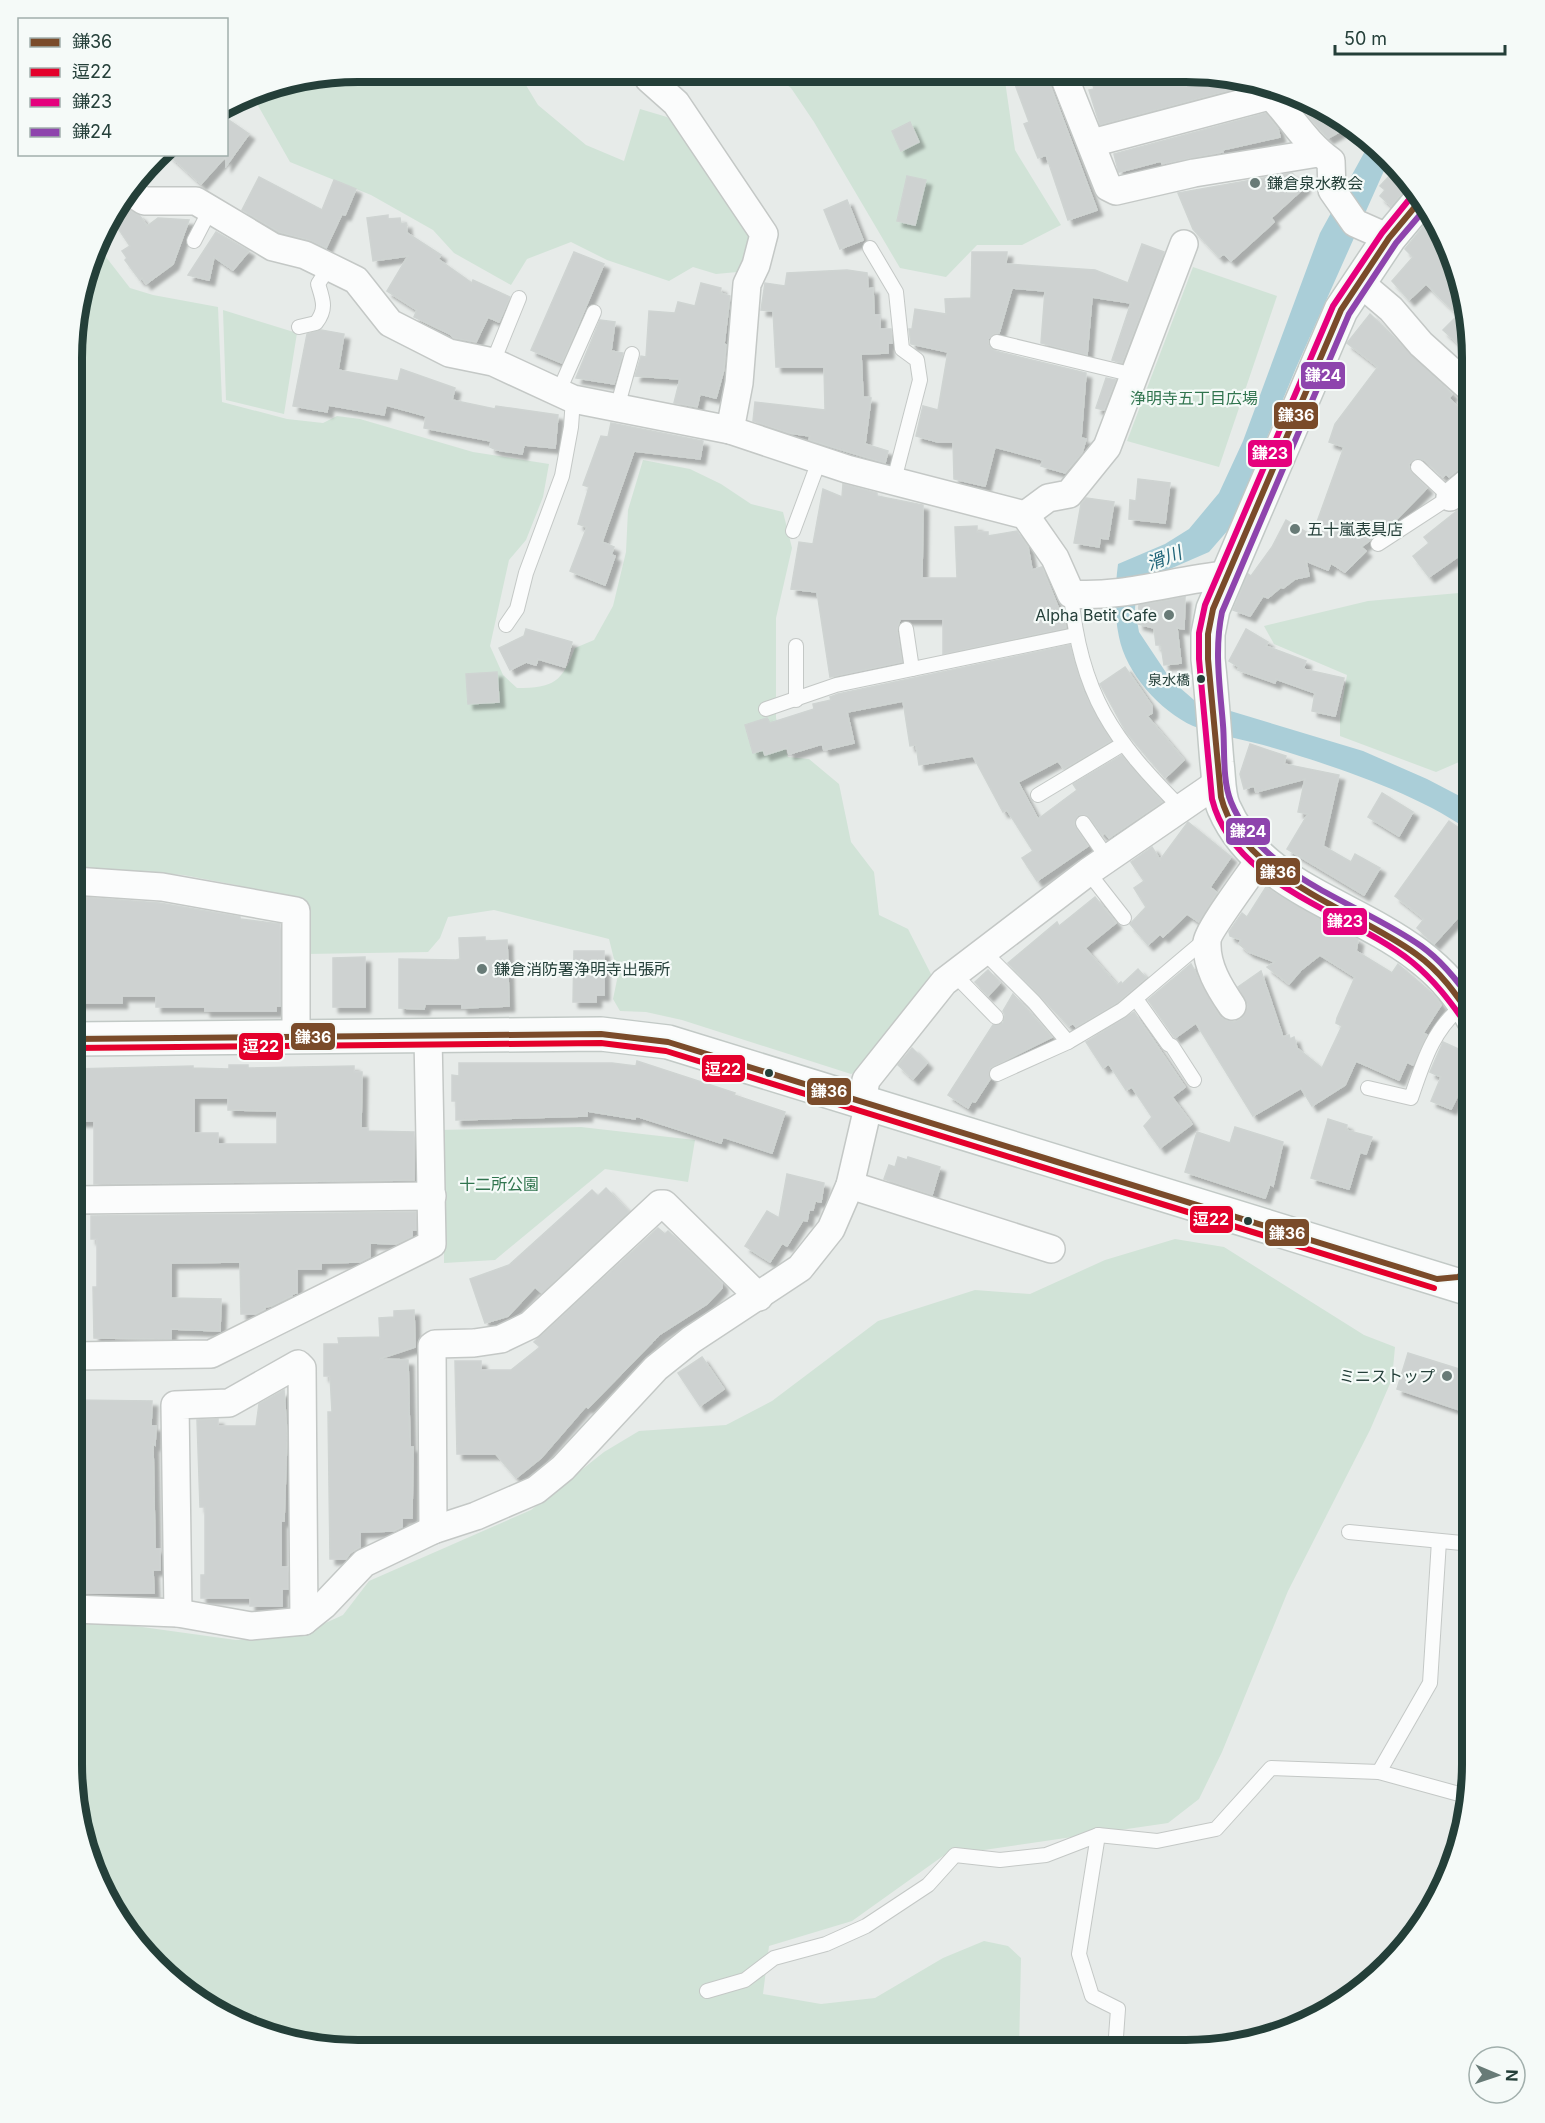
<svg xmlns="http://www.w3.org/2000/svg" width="1545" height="2123" font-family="Inter,'Noto Sans JP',sans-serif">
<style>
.green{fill:#d1e3d7}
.water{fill:#aaced8}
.building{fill:#ced2d1;stroke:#cfd4d2;stroke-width:1.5;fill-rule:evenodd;filter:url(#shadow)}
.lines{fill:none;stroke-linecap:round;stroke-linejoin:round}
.lane-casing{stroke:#c4c8c6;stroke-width:16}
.street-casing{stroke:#c4c8c6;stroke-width:30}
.secondary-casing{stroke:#c2c9c6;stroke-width:36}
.lane{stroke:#fbfcfc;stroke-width:14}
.street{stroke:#fbfcfc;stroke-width:27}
.secondary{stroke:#fbfcfc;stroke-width:33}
.bus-1-casing{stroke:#f5faf8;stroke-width:10}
.bus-2-casing{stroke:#f5faf8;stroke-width:10}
.bus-3-casing{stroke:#f5faf8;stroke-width:10}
.bus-4-casing{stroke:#f5faf8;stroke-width:10}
.bus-1{stroke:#7a4b2a;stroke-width:6}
.bus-2{stroke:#e4002b;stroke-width:6}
.bus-3{stroke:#e5007d;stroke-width:6}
.bus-4{stroke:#8e44ad;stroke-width:6}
.poi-dot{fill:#687b77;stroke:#f5faf8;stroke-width:2}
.bus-dot{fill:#243f39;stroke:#f5faf8;stroke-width:2}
.labels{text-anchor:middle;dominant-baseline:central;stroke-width:4.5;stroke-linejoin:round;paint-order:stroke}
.bus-label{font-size:14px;fill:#243f39;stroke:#f5faf8;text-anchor:end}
.poi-label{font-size:16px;fill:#243f39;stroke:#f5faf8;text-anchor:start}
.park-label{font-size:16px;fill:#30744e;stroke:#f5faf8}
.water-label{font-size:18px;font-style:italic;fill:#206579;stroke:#f5faf8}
.rim{fill:none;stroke:#243f39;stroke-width:8}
.line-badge{stroke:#f5faf8;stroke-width:2}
.badge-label{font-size:16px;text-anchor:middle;font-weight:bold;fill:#fff}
</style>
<defs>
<filter id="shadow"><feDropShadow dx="5.5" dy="5.5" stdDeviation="1.5" flood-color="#0004"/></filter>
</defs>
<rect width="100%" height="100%" fill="#e7ebe9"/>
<g class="green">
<path d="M359 72H518L538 105 586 145 624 161 640 109 667 117 686 137 743 214 753 250 748 271 716 274 693 267 669 281 607 260 571 242 527 259 511 285 454 253 433 230 371 195 290 162 252 95 266 87Z"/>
<path d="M770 73 1004 74 1015 150 1061 225 1022 245H977L946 277 900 268 814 122 791 88Z"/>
<path d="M99 248 130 288 153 295 218 307 222 402 287 419 323 423 337 416 360 419 473 452 549 464 543 497 526 540 509 560 490 646 503 675 517 688C554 688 562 682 575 648L594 640 613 606 626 552 628 510 643 460 690 469 721 484 751 504 783 512 792 548 776 618V718L788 757 809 759 839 784 851 842 874 872 879 915 908 929 933 978 863 1069 851 1074 682 1020 646 1012 620 1011 613 999 618 975 609 939 494 910 448 917 440 938 428 952 306 954 308 905 236 885 183 875 74 867 75 321Z"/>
<path d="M1193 267 1277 296 1219 467 1127 441Z"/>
<path d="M223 310 297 333 284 414 226 400Z"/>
<path d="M1473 585V756L1436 772 1340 736V716L1347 675 1274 644 1264 626 1368 601 1459 593Z"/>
<path d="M581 1127 695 1140 688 1182 605 1169 495 1260 444 1263V1195L438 1130Z"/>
<path d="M1175 1239 1224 1247 1364 1335 1395 1347 1392 1379 1370 1430 1288 1591 1222 1752 1199 1799 1168 1823 943 1856 852 1921 769 1946 763 1994 821 2004 875 1998 943 1958 984 1941 1008 1946 1021 1958 1019 2051 321 2049 249 2029 184 1992 101 1891 72 1765V1624L106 1622 236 1640 299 1635 343 1615 369 1581 531 1510 604 1452 639 1431 726 1425 772 1401 878 1321 975 1290 1030 1294 1105 1260Z"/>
</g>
<path class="water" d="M1370 142 1387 164 1296 368 1229 529 1209 552 1156 575 1137 580 1135 609 1139 632 1171 680 1194 700 1363 751 1427 779 1473 803V834C1427 797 1334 766 1277 749 1252 741 1215 735 1193 726 1160 711 1126 673 1119 637 1114 614 1115 588 1118 564L1165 544 1189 529 1219 493 1243 441 1320 233Z"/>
<g class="building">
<path d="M1027 74H1046L1097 210 1068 220 1046 155 1038 158 1024 124 1029 122 1013 79Z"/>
<path d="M1090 74H1120L1122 82 1148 74 1224 75 1237 78 1242 87 1100 125 1089 90 1094 89Z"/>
<path d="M1297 94 1336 117 1343 130 1328 138 1309 117Z"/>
<path d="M1266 113 1278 129 1280 137 1222 150 1223 152 1162 164 1161 161 1119 172 1118 170 1114 154Z"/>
<path d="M226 118 249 134 226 166V156L201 184 168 154H226Z"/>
<path d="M910 122 919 142 901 151 892 131Z"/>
<path d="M1394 171 1407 188 1391 206 1380 196 1385 190 1380 186Z"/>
<path d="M1292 173 1305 187 1271 218 1274 222 1231 261 1224 254 1219 257 1193 229 1178 193Z"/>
<path d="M907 176 926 180 915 225 897 221Z"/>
<path d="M259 177 322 210 334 180 356 189 345 215 342 214 326 248 309 240 279 232 242 210Z"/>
<path d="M847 200 863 240 840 249 824 210Z"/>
<path d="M120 204 140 216 147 226 158 218 189 220 173 264 146 284 142 278 140 280 125 260 127 258 122 251 130 246 110 216Z"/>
<path d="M388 215V219L400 218 401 224 406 223 407 233 441 255 438 259 472 283 473 280 510 297 499 322 488 317 476 342 454 338 450 334 414 317 417 310 387 291 408 256 373 261 367 218Z"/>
<path d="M1431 217 1444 232 1473 357 1443 330 1458 315 1426 284 1409 300 1392 281 1413 257 1405 249Z"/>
<path d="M216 232 249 251 233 270 214 257 209 280 188 275Z"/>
<path d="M1142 244 1164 252 1122 363 1112 360 1131 303 1092 297 1087 355 1041 343 1045 291 1012 288 999 333 994 334 988 339 989 345 995 351 1086 373 1081 438 1086 439 1082 453 1065 473 1041 466 1043 460 995 447 985 486 954 479 953 442H938L916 436 923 406 938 410 948 352 911 344 909 329H912L915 309 946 314 945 299 971 298 972 252H1007L1006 264 1095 270 1128 283Z"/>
<path d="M574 252 604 264 562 363 531 350Z"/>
<path d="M847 270 867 273 868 289 873 288 874 315H880V329H891L892 343H888V353L861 354 863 397 871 398 865 444 888 451 885 463 809 440 810 436 789 433 753 421 755 402 825 410 824 367H776L773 311 761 310 765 283 785 286 787 273Z"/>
<path d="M701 283 721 288 720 293 730 296 724 344 726 345 724 369 716 398 700 394 697 407 674 403 680 379 635 376 641 356 646 357 649 311 675 313 678 302 695 306Z"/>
<path d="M1370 314 1452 394 1449 398 1473 422V463L1463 466 1449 477 1446 474 1443 477 1424 460 1415 459 1409 464 1410 470 1427 488 1391 525 1361 547 1366 551 1345 572 1331 563 1328 570 1306 561 1309 576 1295 579 1283 588 1281 587 1268 598 1263 596 1250 616 1233 610 1248 574 1251 576 1272 547 1286 520 1311 535 1317 522 1344 447 1329 442 1335 424 1378 367 1347 343Z"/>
<path d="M600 320 615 322 611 351 623 353 614 384 576 378Z"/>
<path d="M321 330 344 334 338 370 398 381 401 369 455 388 452 400 495 409 496 406 558 415 555 448 524 445 522 454 497 450 490 447 491 441 424 428 426 416 386 405 384 415 328 405 327 412 293 406 307 334Z"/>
<path d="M1106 378 1116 380 1104 410 1096 408Z"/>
<path d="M611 423 703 441 700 459 634 451 602 542 614 547 611 555 615 556 605 585 570 571 587 527 578 524 589 487 583 485 601 436 608 437Z"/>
<path d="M1138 479 1170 483 1165 523 1129 519 1130 500 1136 501Z"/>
<path d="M843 484 877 493V496L923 505 922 578H957L955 527 977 526V532H988V536L1017 531 1028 547 1032 570 1042 567 1060 612H1063L1066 628 943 654V619H900L897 630 902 662 830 677 817 592 791 589 799 542 813 544 823 489 842 497Z"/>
<path d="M1086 498 1114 502 1108 539 1100 538 1099 547 1074 543 1081 504Z"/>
<path d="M1473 498V546L1429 577 1413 556 1429 543 1424 537Z"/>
<path d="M1185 597 1184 629 1177 628 1181 663 1164 665 1161 645H1156L1154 628 1138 624 1139 605Z"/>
<path d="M526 629 572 642 565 667 538 659 536 665 526 662 510 670 499 648 524 636Z"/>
<path d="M1246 629 1268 642 1266 646 1306 661 1303 669 1344 678 1335 716 1312 711 1315 693 1276 679 1275 683 1238 670 1239 667 1229 661Z"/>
<path d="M1070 645 1084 692 1111 741 1064 769 1058 761 1018 782 1038 819 1077 790 1073 784 1122 755 1162 802 1109 838 1105 833 1102 835 1087 815H1078L1074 824 1088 846 1037 881 1022 858 1033 851 1007 810 1003 812 973 756 919 765 916 745 910 746 903 701 847 712 854 743 824 750 822 744 789 754 787 748 765 755 763 750 753 753 745 725 767 718 770 723 814 709 813 704 831 700 830 697 838 694Z"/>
<path d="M1125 667 1152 706V713L1147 716 1184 760 1165 778 1126 732 1100 684Z"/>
<path d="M497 672 499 702 468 704 466 674Z"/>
<path d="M1250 744 1286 756 1284 764 1339 775 1323 846 1351 862 1355 854 1380 868 1364 895 1287 849 1308 814 1298 812 1305 779 1256 792 1254 786 1244 789 1240 774Z"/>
<path d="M1382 793 1413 812 1399 836 1368 817Z"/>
<path d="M1449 821 1473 838V901L1434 944 1417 928 1424 919 1395 896Z"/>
<path d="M1188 822 1231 857 1210 887 1217 893 1199 922 1187 914 1163 937 1160 934 1148 945 1130 924 1146 907 1134 888 1144 881 1131 862 1152 847 1160 860Z"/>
<path d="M1266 887 1358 940 1356 951 1392 973 1398 964 1434 995 1441 1005 1423 1033 1427 1035 1413 1065 1407 1062 1399 1080 1356 1061 1345 1085 1312 1106 1301 1088 1253 1116 1196 1023 1175 1038 1148 1000 1191 964 1219 1015 1226 1020 1234 1022 1241 1019 1248 1006 1238 987 1261 971 1283 1037 1289 1035 1290 1039 1294 1037 1297 1048 1322 1068 1342 1026 1336 1023 1337 1018 1355 977 1320 955 1301 970 1289 984 1267 967 1275 962 1249 952 1239 944 1241 940 1230 936 1229 932 1242 913 1247 917Z"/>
<path d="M80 897 160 903 240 917V919L280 924V1006H276V1011H205V1007H156V996H122V1003H73V959H81Z"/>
<path d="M1095 897 1116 923 1085 948 1117 985 1121 982 1122 984 1138 969 1146 978 1117 1003 1076 1027 1073 1023 1069 1026 1008 963 1057 922 1059 926Z"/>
<path d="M485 937V941L507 940 509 1006 462 1008V1004H425L424 1009 399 1008V959L456 960 460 959 459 938Z"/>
<path d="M574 951H604V995H596V1002H573Z"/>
<path d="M365 957V1007H333V958Z"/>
<path d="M988 970 1000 983 988 996 975 982Z"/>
<path d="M1013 994 1052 1037 990 1068V1079L975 1102 972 1101 968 1108 948 1095 993 1025 1003 1023 1005 1015 1003 1011Z"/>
<path d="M1134 1012 1185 1087 1172 1097 1192 1124 1160 1148 1144 1126 1152 1117 1132 1087 1126 1090 1109 1064 1103 1068 1086 1042Z"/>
<path d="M1443 1042 1467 1053 1462 1087 1451 1109 1431 1101 1441 1077 1430 1072Z"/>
<path d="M912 1048 927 1063 913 1079 898 1065Z"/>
<path d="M637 1061 735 1093 734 1095 785 1112 772 1153 723 1137 721 1143 636 1116 635 1119 587 1111V1116L456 1120V1101H452V1075L459 1076V1063H612L636 1066Z"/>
<path d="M229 1065H248V1068L354 1066V1072H362L361 1128H368V1131L414 1132V1180L94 1184V1121H73V1069L193 1066V1068L229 1069ZM194 1098H228V1110L277 1111V1144H218V1133H194Z"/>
<path d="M1328 1119 1347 1125 1346 1130 1372 1137 1366 1154 1360 1152 1349 1189 1311 1178Z"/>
<path d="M1235 1127 1283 1142 1273 1186 1270 1184 1265 1198 1185 1172 1197 1132 1230 1143Z"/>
<path d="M898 1157 907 1160 908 1157 940 1167 932 1195 884 1179 889 1165 895 1167Z"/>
<path d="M787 1174 824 1183 821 1202 815 1201 813 1210H809L807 1221 803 1220 787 1246 782 1243 770 1262 745 1246 767 1211 779 1218Z"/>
<path d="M606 1188 629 1212 542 1293 535 1287 508 1316 485 1323 470 1279 509 1265 592 1190 598 1196Z"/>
<path d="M416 1212V1230H412V1237L396 1244 370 1243V1257L360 1262 321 1263V1269H297V1293L292 1294V1296L271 1306 265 1307V1309L256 1314H241L240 1262 171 1263V1298L221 1299 220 1331 171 1329V1339L94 1338 93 1287H97V1239H91V1216Z"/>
<path d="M658 1228 665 1234 668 1231 680 1242 722 1283V1288L707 1304 660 1334 588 1408 586 1406 541 1458 516 1478 496 1454H457L455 1361H481V1370H511L540 1347 534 1342 537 1339Z"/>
<path d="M414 1310 415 1347 379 1359 408 1360 410 1447H413L412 1518H402V1527L394 1531 360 1532V1547L350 1553 346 1559H330L328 1412H332L330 1376H324V1344H339L338 1338 380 1337 379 1318 394 1317V1311Z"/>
<path d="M1408 1353 1472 1373 1460 1410 1397 1389Z"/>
<path d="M702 1357 724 1389 700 1406 678 1373Z"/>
<path d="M284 1390 287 1435 284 1521H281V1567H288V1589H282V1606H250V1598H201V1575H205V1507H200L197 1420 218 1419V1426H256L259 1404Z"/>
<path d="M73 1400 152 1401 151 1426H156L155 1445 153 1444 155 1549H160V1570H153L154 1593H73Z"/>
</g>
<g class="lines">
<g class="lane-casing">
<g id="lane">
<path d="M194 241 210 210"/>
<path d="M870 248 896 292 902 349 917 360 920 380 894 480"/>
<path d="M299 327 316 323C327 309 323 300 318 284L329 267"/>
<path d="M997 342 1134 375"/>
<path d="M493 362 519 298"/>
<path d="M558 393 594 312"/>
<path d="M617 408 632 354"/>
<path d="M793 531 819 461"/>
<path d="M1378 544 1450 497 1418 467"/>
<path d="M1071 594C1080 694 1113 740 1182 809"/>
<path d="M506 625 517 609 526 573 562 476 571 427 573 399"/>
<path d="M906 629 912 669"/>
<path d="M796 646V700"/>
<path d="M766 709 836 685 1075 635"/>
<path d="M1038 795 1123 744"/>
<path d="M1083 823 1108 859"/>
<path d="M1088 872 1124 918"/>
<path d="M983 951 1034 1002 1068 1042 1122 1010 1206 939"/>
<path d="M954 974 996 1017"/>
<path d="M1136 999 1168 1044 1172 1046 1194 1080"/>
<path d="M997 1074 1068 1042"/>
<path d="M1368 1088 1411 1098C1423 1063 1433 1028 1464 1005"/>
<path d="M1349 1532 1472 1544"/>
<path d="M1379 1772 1430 1683 1439 1541"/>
<path d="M1098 1835 1079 1954 1092 1996 1118 2009 1115 2051"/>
<path d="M707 1991 745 1980 774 1958 826 1944 866 1926 928 1885 955 1855 1000 1860 1046 1855 1098 1835 1157 1841 1216 1829 1271 1768 1379 1772 1470 1797"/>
</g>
</g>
<g class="street-casing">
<g id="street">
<path d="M1063 74 1108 187 1116 191 1194 173 1318 153"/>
<path d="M649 79 676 103 764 234 756 265 747 284 739 383 730 430"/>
<path d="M1259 84C1286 107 1302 141 1331 161L1332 190 1355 223 1389 238"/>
<path d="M1092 143 1273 95"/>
<path d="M130 192 144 201H196L273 247 305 255 356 280 390 323 449 353 493 362 573 399 730 430 847 469 1025 515 1055 558 1071 594C1123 598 1174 580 1226 575"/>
<path d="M1358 281 1391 309 1421 344 1473 391"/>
<path d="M1450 497 1473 478"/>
<path d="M1025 515 1048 498 1069 494 1107 447 1184 244"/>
<path d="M74 881 162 887 296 911V1036"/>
<path d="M1232 1006C1219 987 1206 966 1207 942 1207 931 1252 872 1260 859"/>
<path d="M862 1101 866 1080 944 982 1088 872 1219 782"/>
<path d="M850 1185 1051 1249"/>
<path d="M73 1200 432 1196"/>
<path d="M73 1356 211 1354 432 1244 428 1036"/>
<path d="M433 1530 432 1346 435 1344 474 1343 501 1339 530 1325 660 1204H664L759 1297"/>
<path d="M72 1609 178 1613 251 1626 304 1621 324 1605 364 1563 433 1530 476 1516 536 1490 563 1468 656 1368 691 1340 800 1268 831 1229 850 1185 869 1103"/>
<path d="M178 1613 175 1405 229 1403 298 1364 302 1368 304 1621"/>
</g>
</g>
<g class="secondary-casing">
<g id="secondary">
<path d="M1419 202 1389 238 1341 310 1213 609 1208 634V659C1212 693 1214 728 1217 763 1219 777 1218 795 1224 808 1269 912 1417 909 1473 1019"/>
<path d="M73 1039 601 1034 668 1042 1473 1290"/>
</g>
</g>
<use href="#lane" class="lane"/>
<use href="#street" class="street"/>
<use href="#secondary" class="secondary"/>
<g class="bus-1-casing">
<g id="bus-1">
<path d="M1419 202 1389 238 1341 310 1213 609 1208 634V659L1221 797C1241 877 1356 910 1416 954 1440 971 1456 994 1473 1019"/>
<path d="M73 1039 601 1034 668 1042 1437 1279 1458 1277 1473 1269"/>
</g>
</g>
<g class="bus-2-casing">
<path id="bus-2" d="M73 1048 601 1043 666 1051 1434 1288"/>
</g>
<g class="bus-3-casing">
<path id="bus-3" d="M1412 196 1382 233 1333 306 1205 605 1199 633V659L1212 799C1234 887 1350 912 1412 962 1434 980 1450 1001 1466 1024"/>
</g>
<g class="bus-4-casing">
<path id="bus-4" d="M1425 209 1396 243 1349 314 1222 612C1214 650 1220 687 1223 725 1225 749 1222 780 1231 802 1262 878 1359 902 1421 946 1442 961 1458 981 1473 1003"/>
</g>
<use href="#bus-1" class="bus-1"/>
<use href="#bus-2" class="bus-2"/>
<use href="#bus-3" class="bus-3"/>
<use href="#bus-4" class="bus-4"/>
</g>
<g class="poi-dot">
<circle cx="1255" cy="183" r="6"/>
<circle cx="1295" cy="529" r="6"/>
<circle cx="1169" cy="615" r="6"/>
<circle cx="482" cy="969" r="6"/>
<circle cx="1447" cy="1376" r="6"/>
</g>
<g class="bus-dot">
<circle cx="1201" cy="679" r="5"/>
<circle cx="769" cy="1073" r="5"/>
<circle cx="1248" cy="1221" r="5"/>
</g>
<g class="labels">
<g class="bus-label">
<text x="1190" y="679">泉水橋</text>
</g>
<g class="poi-label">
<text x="1267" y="183">鎌倉泉水教会</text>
<text x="1307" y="529">五十嵐表具店</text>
<text x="1157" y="615" text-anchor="end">Alpha Betit Cafe</text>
<text x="494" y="969">鎌倉消防署浄明寺出張所</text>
<text x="1435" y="1376" text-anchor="end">ミニストップ</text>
</g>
<g class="park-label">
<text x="1194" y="398">浄明寺五丁目広場</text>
<text x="499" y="1184">十二所公園</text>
</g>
<g class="water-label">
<text transform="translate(1164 558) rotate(-21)">滑川</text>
</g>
</g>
<path d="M0 0H1545V2123H0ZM358 82H1186A276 276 0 0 1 1462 358V1764A276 276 0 0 1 1186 2040H358A276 276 0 0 1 82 1764V358A276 276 0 0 1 358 82Z" fill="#f5faf8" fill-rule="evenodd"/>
<path class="rim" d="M358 82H1186A276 276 0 0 1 1462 358V1764A276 276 0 0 1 1186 2040H358A276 276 0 0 1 82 1764V358A276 276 0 0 1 358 82Z"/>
<g class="line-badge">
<rect x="1300" y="361" width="46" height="29" rx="6" fill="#8e44ad"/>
<rect x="1273" y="401" width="46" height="29" rx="6" fill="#7a4b2a"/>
<rect x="1247" y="439" width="46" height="29" rx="6" fill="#e5007d"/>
<rect x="1225" y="817" width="46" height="29" rx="6" fill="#8e44ad"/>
<rect x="1255" y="857" width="46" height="29" rx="6" fill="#7a4b2a"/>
<rect x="1322" y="907" width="46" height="29" rx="6" fill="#e5007d"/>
<rect x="290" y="1022" width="46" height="29" rx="6" fill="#7a4b2a"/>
<rect x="238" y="1032" width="46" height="29" rx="6" fill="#e4002b"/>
<rect x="701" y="1054" width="45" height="29" rx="6" fill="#e4002b"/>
<rect x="806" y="1077" width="46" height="29" rx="6" fill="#7a4b2a"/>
<rect x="1189" y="1205" width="45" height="29" rx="6" fill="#e4002b"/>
<rect x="1264" y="1218" width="46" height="29" rx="6" fill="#7a4b2a"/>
</g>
<g class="badge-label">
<text x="1323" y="381">鎌24</text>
<text x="1296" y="421">鎌36</text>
<text x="1270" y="459">鎌23</text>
<text x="1248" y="837">鎌24</text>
<text x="1278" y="878">鎌36</text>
<text x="1345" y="927">鎌23</text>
<text x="313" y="1043">鎌36</text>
<text x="261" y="1052">逗22</text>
<text x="723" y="1075">逗22</text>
<text x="829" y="1097">鎌36</text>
<text x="1211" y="1225">逗22</text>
<text x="1287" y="1239">鎌36</text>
</g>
<rect x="18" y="18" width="210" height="138" fill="#f5faf8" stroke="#a1afac" stroke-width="1.5"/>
<rect x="30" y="38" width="30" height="9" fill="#7a4b2a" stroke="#a1afac" stroke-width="1.5"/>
<text x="72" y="48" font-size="18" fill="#243f39">鎌36</text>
<rect x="30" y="68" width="30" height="9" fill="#e4002b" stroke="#a1afac" stroke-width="1.5"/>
<text x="72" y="78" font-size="18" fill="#243f39">逗22</text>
<rect x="30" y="98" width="30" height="9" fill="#e5007d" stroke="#a1afac" stroke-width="1.5"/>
<text x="72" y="108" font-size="18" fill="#243f39">鎌23</text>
<rect x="30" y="128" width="30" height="9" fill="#8e44ad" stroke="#a1afac" stroke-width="1.5"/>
<text x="72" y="138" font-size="18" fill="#243f39">鎌24</text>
<g transform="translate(1497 2075) rotate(92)"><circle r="28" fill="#f5faf8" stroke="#a1afac" stroke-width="1.5"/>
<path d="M0-4.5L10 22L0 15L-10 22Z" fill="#687b77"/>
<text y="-9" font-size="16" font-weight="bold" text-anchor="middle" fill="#243f39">N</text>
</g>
<path d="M1335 45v9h170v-9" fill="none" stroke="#243f39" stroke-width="3"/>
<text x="1344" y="45" font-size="18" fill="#243f39" stroke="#f5faf8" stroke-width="4.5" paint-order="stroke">50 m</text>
</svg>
